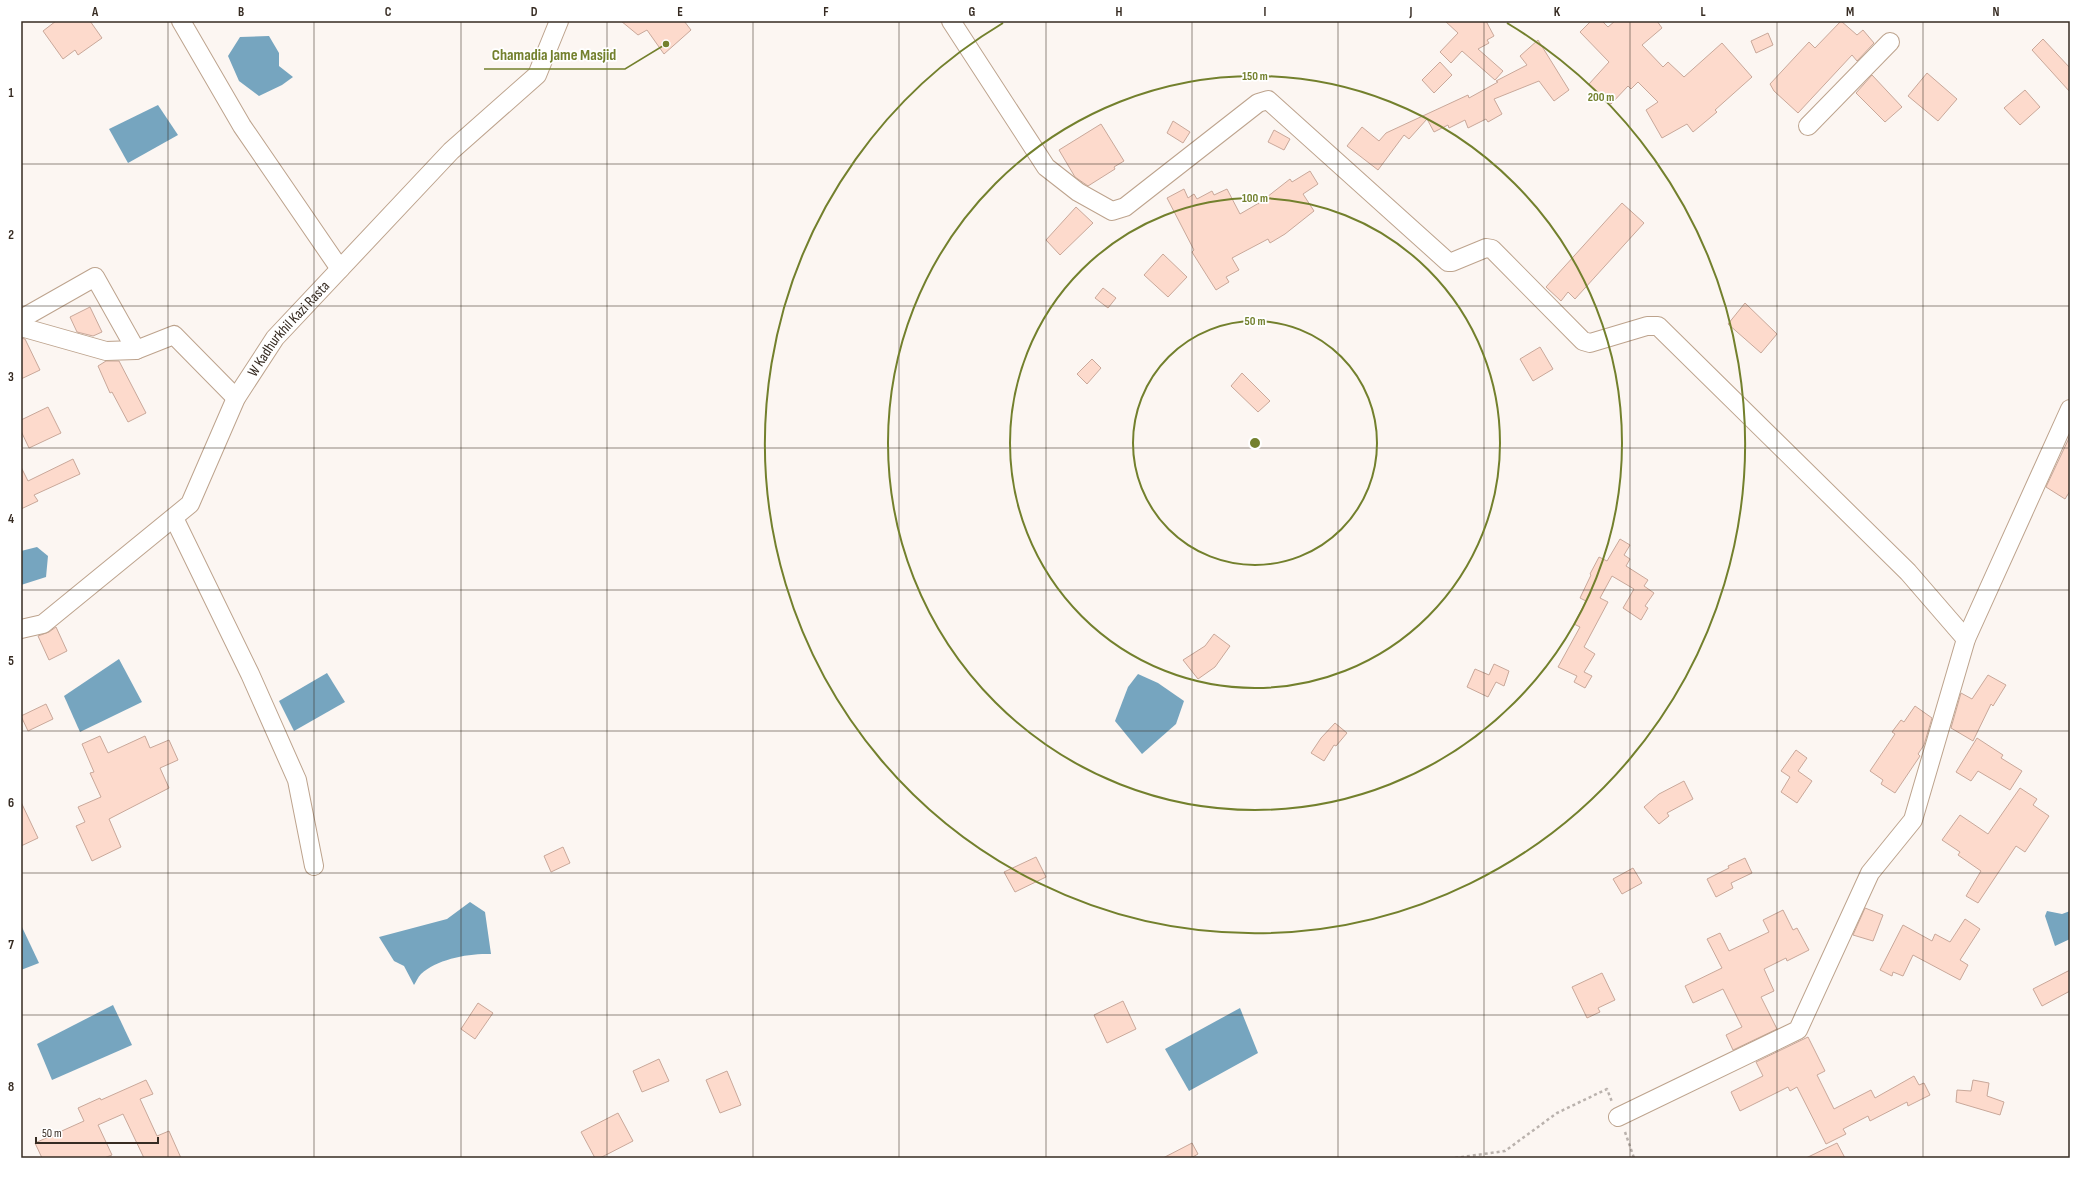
<svg xmlns="http://www.w3.org/2000/svg" width="2091" height="1179" font-family="'Sofia Sans Condensed',sans-serif">
<style>
.water{fill:#76a5bf}
.building{fill:#fddacc;stroke:#c9a89a}
.lines{fill:none;stroke-linecap:round;stroke-linejoin:round}
.street-casing{stroke:#bda38d;stroke-width:20}
.path{stroke:#bab2ad;stroke-width:2.5;stroke-dasharray:3 3;stroke-linecap:butt}
.street{stroke:#fff;stroke-width:18}
.grid{fill:none;stroke:#362b22;stroke-width:1;stroke-opacity:0.55}
.ring{fill:none;stroke:#73802d;stroke-width:2}
.labels{text-anchor:middle;dominant-baseline:central;stroke-width:3.5;stroke-linejoin:round;paint-order:stroke}
.street-label{font-size:15px;fill:#362b22;stroke:#fff}
.centre{fill:#73802d;stroke:#fff;stroke-width:2}
.ring-label{font-size:12px;text-anchor:middle;font-weight:bold;fill:#73802d;stroke:#fff;stroke-width:3.5;stroke-linejoin:round;paint-order:stroke}
.leader{fill:none;stroke:#73802d;stroke-width:1.5}
.callout-dot{fill:#73802d;stroke:#fff;stroke-width:1.5}
.callout-label{font-size:16px;text-anchor:middle;font-weight:bold;fill:#73802d;stroke:#fff;stroke-width:3.5;stroke-linejoin:round;paint-order:stroke}
.neatline{fill:none;stroke:#362b22;stroke-width:1.5}
.grid-label{font-size:13px;text-anchor:middle;font-weight:bold;fill:#362b22}
</style>
<rect width="100%" height="100%" fill="#fcf6f2"/>
<g class="water">
<path d="M269 36 279 53V66L293 77 282 85 259 96 239 81 228 56 240 37Z"/>
<path d="M158 105 178 135 128 163 109 129Z"/>
<path d="M37 547 48 556 46 577 21 585V551Z"/>
<path d="M119 659 142 702 80 732 64 696Z"/>
<path d="M327 673 345 702 294 731 279 701Z"/>
<path d="M1138 674 1158 683 1184 701 1176 724 1142 754 1115 721 1128 687Z"/>
<path d="M470 902 485 912 491 954C469 953 437 959 421 974 418 977 416 982 414 985L404 966 394 961 379 937 447 919Z"/>
<path d="M2047 911 2062 914 2070 911V939L2055 946 2045 916Z"/>
<path d="M21 925 39 963 21 970Z"/>
<path d="M113 1005 132 1045 52 1080 37 1044Z"/>
<path d="M1240 1008 1258 1053 1189 1091 1165 1049Z"/>
</g>
<g class="building">
<path d="M56 21H90L102 38 78 55 75 50 63 59 43 31Z"/>
<path d="M621 21H684L691 30 664 54 647 30 638 35Z"/>
<path d="M1445 21H1486L1494 36 1487 40 1489 43 1478 49 1503 71 1495 80 1462 51 1451 63 1440 52 1458 33Z"/>
<path d="M1591 21H1602L1608 27 1615 21H1657L1662 28 1642 45 1663 67 1668 62 1684 77 1722 43 1752 77 1715 110 1717 112 1693 132 1687 124 1662 138 1646 110 1658 102 1638 82 1631 89 1628 86 1611 104 1589 84 1609 62 1580 32Z"/>
<path d="M1841 21 1857 35 1863 30 1874 43 1857 61 1852 55 1798 113 1774 91 1770 84 1809 42 1815 48Z"/>
<path d="M1768 33 1773 45 1756 53 1751 41Z"/>
<path d="M2043 39 2070 68V92L2032 50Z"/>
<path d="M1538 40 1569 90 1554 101 1539 81 1494 99 1502 114 1488 122 1486 119 1468 128 1465 120 1449 128 1448 125 1434 132 1427 119 1409 139 1404 135 1378 170 1347 146 1362 127 1379 141 1386 133 1468 95 1469 98 1498 82 1496 81 1527 65 1520 56Z"/>
<path d="M1440 62 1452 75 1434 93 1422 80Z"/>
<path d="M1927 73 1957 99 1938 121 1908 96Z"/>
<path d="M1872 75 1902 107 1885 122 1856 93Z"/>
<path d="M2025 90 2040 107 2020 125 2004 108Z"/>
<path d="M1173 121 1190 132 1183 143 1167 133Z"/>
<path d="M1101 124 1124 161 1114 167 1115 169 1088 186 1075 177 1059 150Z"/>
<path d="M1274 130 1290 139 1284 150 1268 142Z"/>
<path d="M1310 171 1318 184 1303 194 1314 211 1285 234 1270 243 1268 239 1232 258 1239 270 1226 277 1229 282 1216 290 1192 252 1194 250 1167 198 1184 189 1188 198 1194 194 1197 199 1212 191 1214 195 1227 189 1240 214 1259 203 1258 204 1290 179 1292 182Z"/>
<path d="M1622 203 1644 223 1575 299 1568 292 1561 301 1546 287Z"/>
<path d="M1076 207 1093 223 1060 255 1046 240Z"/>
<path d="M1163 254 1187 277 1168 297 1144 275Z"/>
<path d="M1103 288 1116 298 1108 308 1095 298Z"/>
<path d="M1745 303 1777 334 1761 353 1728 324Z"/>
<path d="M90 307 102 332 93 336 77 332 70 317Z"/>
<path d="M21 338 25 339 40 370 21 379Z"/>
<path d="M1540 347 1553 369 1533 381 1520 359Z"/>
<path d="M1092 359 1101 368 1087 384 1077 374Z"/>
<path d="M106 361H119L146 413 128 422 112 392 110 393 98 366Z"/>
<path d="M1242 373 1270 401 1258 412 1231 386Z"/>
<path d="M48 407 61 433 29 448 21 431V420Z"/>
<path d="M2070 436V491L2065 499 2046 487Z"/>
<path d="M73 459 80 474 34 495 38 501 21 509V467L28 481Z"/>
<path d="M1620 539 1630 545 1624 555 1630 559 1626 566 1648 580 1644 586 1654 593 1645 606 1648 608 1641 620 1623 608 1634 589 1612 576 1600 598 1608 602 1584 647 1595 654 1584 672 1592 676 1585 688 1574 682 1577 676 1558 667 1580 627 1574 624 1586 601 1580 598 1591 575 1590 574 1599 557 1607 561Z"/>
<path d="M56 627 67 651 49 660 38 636 49 632Z"/>
<path d="M1214 634 1230 646 1215 667 1198 679 1183 660 1205 646Z"/>
<path d="M1494 664 1509 671 1504 686 1496 682 1488 697 1467 687 1475 669 1489 675Z"/>
<path d="M1988 675 2006 685 1993 706 1991 704 1973 741 1951 728 1961 693 1972 699Z"/>
<path d="M46 704 53 719 28 731 21 716Z"/>
<path d="M1915 706 1932 718 1924 745 1918 754 1920 756 1895 793 1881 784 1883 780 1870 771 1895 734 1892 732 1901 720 1904 722Z"/>
<path d="M1335 723 1347 733 1336 746 1334 745 1324 761 1311 753 1321 738Z"/>
<path d="M100 736 108 753 145 736 150 748 169 740 178 760 160 768 169 788 109 819 121 847 92 861 76 826 85 822 78 807 101 797 90 773 94 772 82 744Z"/>
<path d="M1977 738 2003 755 2001 758 2022 771 2010 790 1978 771 1971 781 1956 772Z"/>
<path d="M1796 750 1807 758 1798 771 1812 781 1797 803 1781 792 1790 777 1781 771Z"/>
<path d="M1684 781 1693 799 1667 813 1669 816 1659 824 1644 807 1659 794Z"/>
<path d="M2020 788 2037 799 2033 805 2049 816 2025 852 2016 846 1978 903 1966 896 1981 871 1958 855 1960 852 1942 840 1960 815 1988 834Z"/>
<path d="M21 802 38 838 21 846Z"/>
<path d="M563 847 570 863 551 872 544 856Z"/>
<path d="M1036 857 1046 877 1015 892 1004 872Z"/>
<path d="M1745 858 1752 873 1731 883 1733 888 1716 897 1707 879 1729 868 1728 866Z"/>
<path d="M1633 868 1642 883 1622 894 1613 879Z"/>
<path d="M1865 908 1883 915 1873 941 1853 935Z"/>
<path d="M1783 910 1793 930 1797 928 1809 950 1787 961 1786 958 1764 969 1774 991 1761 997 1777 1029 1733 1050 1726 1035 1742 1027 1723 989 1693 1003 1685 986 1722 968 1707 939 1720 933 1729 951 1769 932 1763 920Z"/>
<path d="M1965 919 1980 929 1960 960 1968 965 1960 980 1913 955 1903 976 1893 972 1892 976 1880 970 1903 925 1932 941 1935 934 1950 942Z"/>
<path d="M2070 970V991L2042 1006 2033 989Z"/>
<path d="M1602 973 1615 1000 1598 1008 1600 1012 1587 1018 1572 987Z"/>
<path d="M1123 1001 1136 1029 1107 1043 1094 1015Z"/>
<path d="M478 1003 493 1013 475 1039 461 1029Z"/>
<path d="M1808 1037 1825 1071 1817 1075 1834 1109 1871 1090 1875 1098 1914 1076 1919 1085 1924 1083 1930 1095 1908 1106 1907 1102 1870 1121 1868 1116 1843 1129 1846 1134 1826 1144 1797 1087 1790 1091 1788 1087 1740 1111 1731 1092 1763 1076 1756 1062Z"/>
<path d="M659 1059 669 1081 642 1092 633 1071Z"/>
<path d="M727 1071 741 1105 720 1113 706 1080Z"/>
<path d="M146 1080 153 1094 140 1099 157 1136 169 1131 181 1158H144L123 1114 98 1125 112 1155 104 1158H42L35 1143 84 1121 78 1108 100 1098 101 1100Z"/>
<path d="M1973 1080 1989 1083 1987 1096 2004 1102 2000 1115 1956 1102 1957 1090 1971 1091Z"/>
<path d="M618 1113 633 1141 600 1158H595L581 1132Z"/>
<path d="M1192 1143 1198 1154 1191 1158H1163Z"/>
<path d="M1837 1143 1845 1158H1806Z"/>
</g>
<g class="lines">
<g class="street-casing">
<g id="street">
<path d="M181 21 242 126 340 269"/>
<path d="M951 21 1046 167 1078 192 1112 211 1125 207 1258 103 1268 100 1448 262H1452L1486 248 1492 249 1583 341 1590 343 1647 326H1658L1908 572 1966 639"/>
<path d="M1808 126 1890 42"/>
<path d="M21 319 95 277 136 350"/>
<path d="M21 327 106 351 136 350 174 335 236 398"/>
<path d="M174 518 250 674 297 780 314 866"/>
<path id="s1" d="M21 629 43 624 190 504 236 398 275 338 451 151 537 75 559 21"/>
<path d="M1618 1117 1798 1030 1870 873 1913 820 1966 639 2070 409"/>
</g>
</g>
<g class="path">
<path d="M1625 1132 1634 1158"/>
<path d="M1455 1158 1505 1151 1557 1113 1607 1089 1612 1102"/>
</g>
<use href="#street" class="street"/>
</g>
<path class="grid" d="M168 21V1158M314 21V1158M461 21V1158M607 21V1158M753 21V1158M899 21V1158M1046 21V1158M1192 21V1158M1338 21V1158M1484 21V1158M1630 21V1158M1777 21V1158M1923 21V1158M21 164H2070M21 306H2070M21 448H2070M21 590H2070M21 731H2070M21 873H2070M21 1015H2070"/>
<g class="ring">
<circle cx="1255" cy="443" r="122"/>
<circle cx="1255" cy="443" r="245"/>
<circle cx="1255" cy="443" r="367"/>
<path d="M1507 23A490 490 0 1 1 1003 23"/>
</g>
<g class="labels">
<g class="street-label">
<text stroke="none"><textPath href="#s1" startOffset="415">W Kadhurkhil Kazi Rasta</textPath></text>
</g>
</g>
<circle cx="1255" cy="443" r="6" class="centre"/>
<g class="ring-label">
<text x="1255" y="80">150 m</text>
<text x="1601" y="101">200 m</text>
<text x="1255" y="202">100 m</text>
<text x="1255" y="325">50 m</text>
</g>
<path class="leader" d="M666 44L625 69H484"/>
<circle class="callout-dot" cx="666" cy="44" r="4"/>
<g class="callout-label">
<text x="554" y="60">Chamadia Jame Masjid</text>
</g>
<rect width="2091" height="1179" fill="none" stroke="#ffffff" stroke-width="44"/>
<path d="M36 1137v6h122v-6" fill="none" stroke="#362b22" stroke-width="2"/>
<text x="42" y="1137" font-size="12" fill="#362b22" stroke="#ffffff" stroke-width="3" paint-order="stroke">50 m</text>
<rect x="22" y="22" width="2047" height="1135" class="neatline"/>
<g class="grid-label">
<text x="95" y="16">A</text>
<text x="241" y="16">B</text>
<text x="388" y="16">C</text>
<text x="534" y="16">D</text>
<text x="680" y="16">E</text>
<text x="826" y="16">F</text>
<text x="972" y="16">G</text>
<text x="1119" y="16">H</text>
<text x="1265" y="16">I</text>
<text x="1411" y="16">J</text>
<text x="1557" y="16">K</text>
<text x="1703" y="16">L</text>
<text x="1850" y="16">M</text>
<text x="1996" y="16">N</text>
<text x="11" y="97">1</text>
<text x="11" y="239">2</text>
<text x="11" y="381">3</text>
<text x="11" y="523">4</text>
<text x="11" y="665">5</text>
<text x="11" y="807">6</text>
<text x="11" y="949">7</text>
<text x="11" y="1091">8</text>
</g>
</svg>
